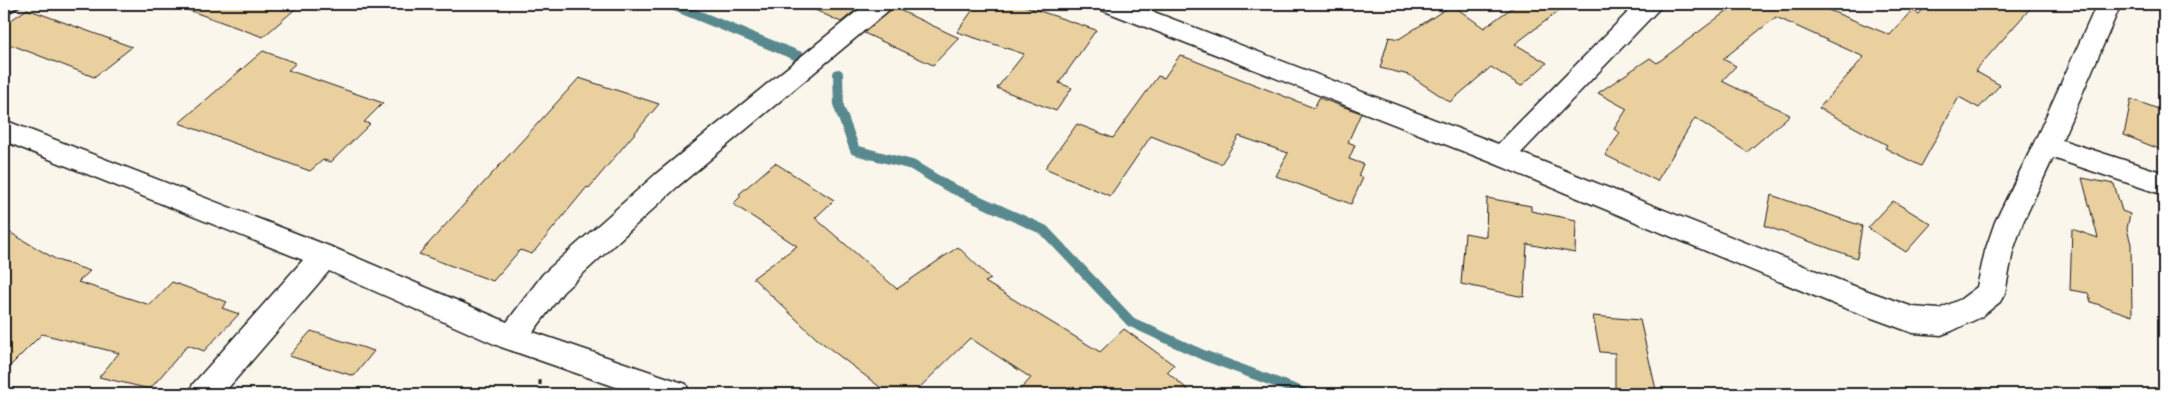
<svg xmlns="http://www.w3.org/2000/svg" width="2168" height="398" font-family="'Patrick Hand',sans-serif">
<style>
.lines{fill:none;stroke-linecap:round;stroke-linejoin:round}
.stream{stroke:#59898f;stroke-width:10}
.building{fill:#ead09f;stroke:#1c1c1c}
.lane-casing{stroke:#1c1c1c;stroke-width:4}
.street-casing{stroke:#1c1c1c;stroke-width:3}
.path{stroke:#1c1c1c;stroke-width:3;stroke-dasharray:5 4;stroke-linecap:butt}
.lane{fill:#fff;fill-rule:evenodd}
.street{fill:#fff;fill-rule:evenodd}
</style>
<rect width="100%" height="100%" fill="#fbf6ec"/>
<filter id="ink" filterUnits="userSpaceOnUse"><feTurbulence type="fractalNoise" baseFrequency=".02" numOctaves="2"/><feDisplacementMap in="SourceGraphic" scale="10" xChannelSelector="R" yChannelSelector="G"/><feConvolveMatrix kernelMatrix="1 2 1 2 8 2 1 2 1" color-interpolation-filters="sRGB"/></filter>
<g filter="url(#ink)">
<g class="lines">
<g class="stream">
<path d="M670 4 803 58"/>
<path d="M838 74 839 107 855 150 912 165 947 186 1044 230 1131 322 1203 355 1307 394"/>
</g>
</g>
<g class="building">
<path d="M180 4H301L263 37 180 7Z"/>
<path d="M802 4H863L841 22Z"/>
<path d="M977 4H1019L1096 30 1059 83 1072 88 1056 111 997 88 1024 54 957 32Z"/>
<path d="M1517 4H1568L1515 44 1547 63 1521 86 1491 67 1450 102 1409 75 1380 68 1389 37 1399 39 1452 5 1484 28Z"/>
<path d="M1736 4H1814L1890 35 1912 10 1919 14 1928 4H2034L1975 71 2000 85 1979 108 1959 97 1921 166 1885 148 1887 145 1819 108 1864 57 1776 17 1723 59 1736 66 1722 81 1790 115 1747 152 1695 118 1657 181 1605 155 1620 133 1614 129 1627 109 1598 93 1650 58 1657 63Z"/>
<path d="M893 7 959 38 933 65 864 33Z"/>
<path d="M27 9 132 47 94 77 4 42V25Z"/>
<path d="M263 51 296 63 288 70 383 103 364 122 370 124 331 162 323 160 310 171 179 123Z"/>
<path d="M1180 55 1314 108 1319 98 1361 113 1348 142 1355 145 1349 159 1363 164 1358 176 1363 178 1351 204 1276 176 1288 153 1239 136 1221 164 1151 136 1110 196 1045 168 1077 124 1113 138 1158 76 1164 78Z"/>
<path d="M579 78 659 104 589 188 587 187 532 254 520 250 493 281 419 254Z"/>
<path d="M2131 99 2164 111V151L2124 135Z"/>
<path d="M775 163 834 200 815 218 897 289 958 247 991 279 985 282 1100 352 1124 329 1174 365 1167 372 1193 394H1016L1031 378 970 338 913 394H889L816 338 753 278 797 246 733 204 741 196 739 194Z"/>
<path d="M2082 178 2114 184 2122 211 2130 214 2127 229 2131 244 2132 316 2091 302 2088 293 2070 290 2072 229 2098 238Z"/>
<path d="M1771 195 1862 226 1857 258 1765 226Z"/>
<path d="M1487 198 1531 206V211L1576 220 1575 253 1527 244 1524 297 1461 284 1465 233 1486 237Z"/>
<path d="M1893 201 1931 224 1906 252 1868 228Z"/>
<path d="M4 229 57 260 90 271 78 282 150 305 172 282 227 302 222 308 239 314 204 351 188 345 150 389 99 377 119 353 42 334 4 372Z"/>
<path d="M1593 316 1640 320 1657 394H1615V353L1600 352Z"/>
<path d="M311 331 374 351 354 376 289 356Z"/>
</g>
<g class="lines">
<g class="lane-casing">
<path id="lane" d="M7 4H21L4 15V6Z"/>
</g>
<g class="street-casing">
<g id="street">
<path d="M866 4H893L889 10 677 187 563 292 533 332 686 384 690 394H636L501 347 329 271 223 394H189L193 384 303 260 4 141V120L334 248 507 322 543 274 657 173Z"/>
<path d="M1098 4H1133L1498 144 1636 4H1662L1658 10 1521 153 1854 286 1913 307 1939 309 1961 299 1977 287 1985 251 1995 222 2033 145 2097 4H2121L2062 140 2164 173V195L2053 158 2023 222 2013 251 2005 293 2000 302 1981 317 1952 331 1941 335 1913 333 1834 304 1493 163 1102 10Z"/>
</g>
</g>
<path class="path" d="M540 380V394"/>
<use href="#lane" class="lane"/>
<use href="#street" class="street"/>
</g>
</g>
<rect width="2168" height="398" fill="none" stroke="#fff" stroke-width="20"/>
<rect x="10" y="10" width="2148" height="378" fill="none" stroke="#1c1c1c" stroke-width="2" filter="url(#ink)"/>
</svg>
